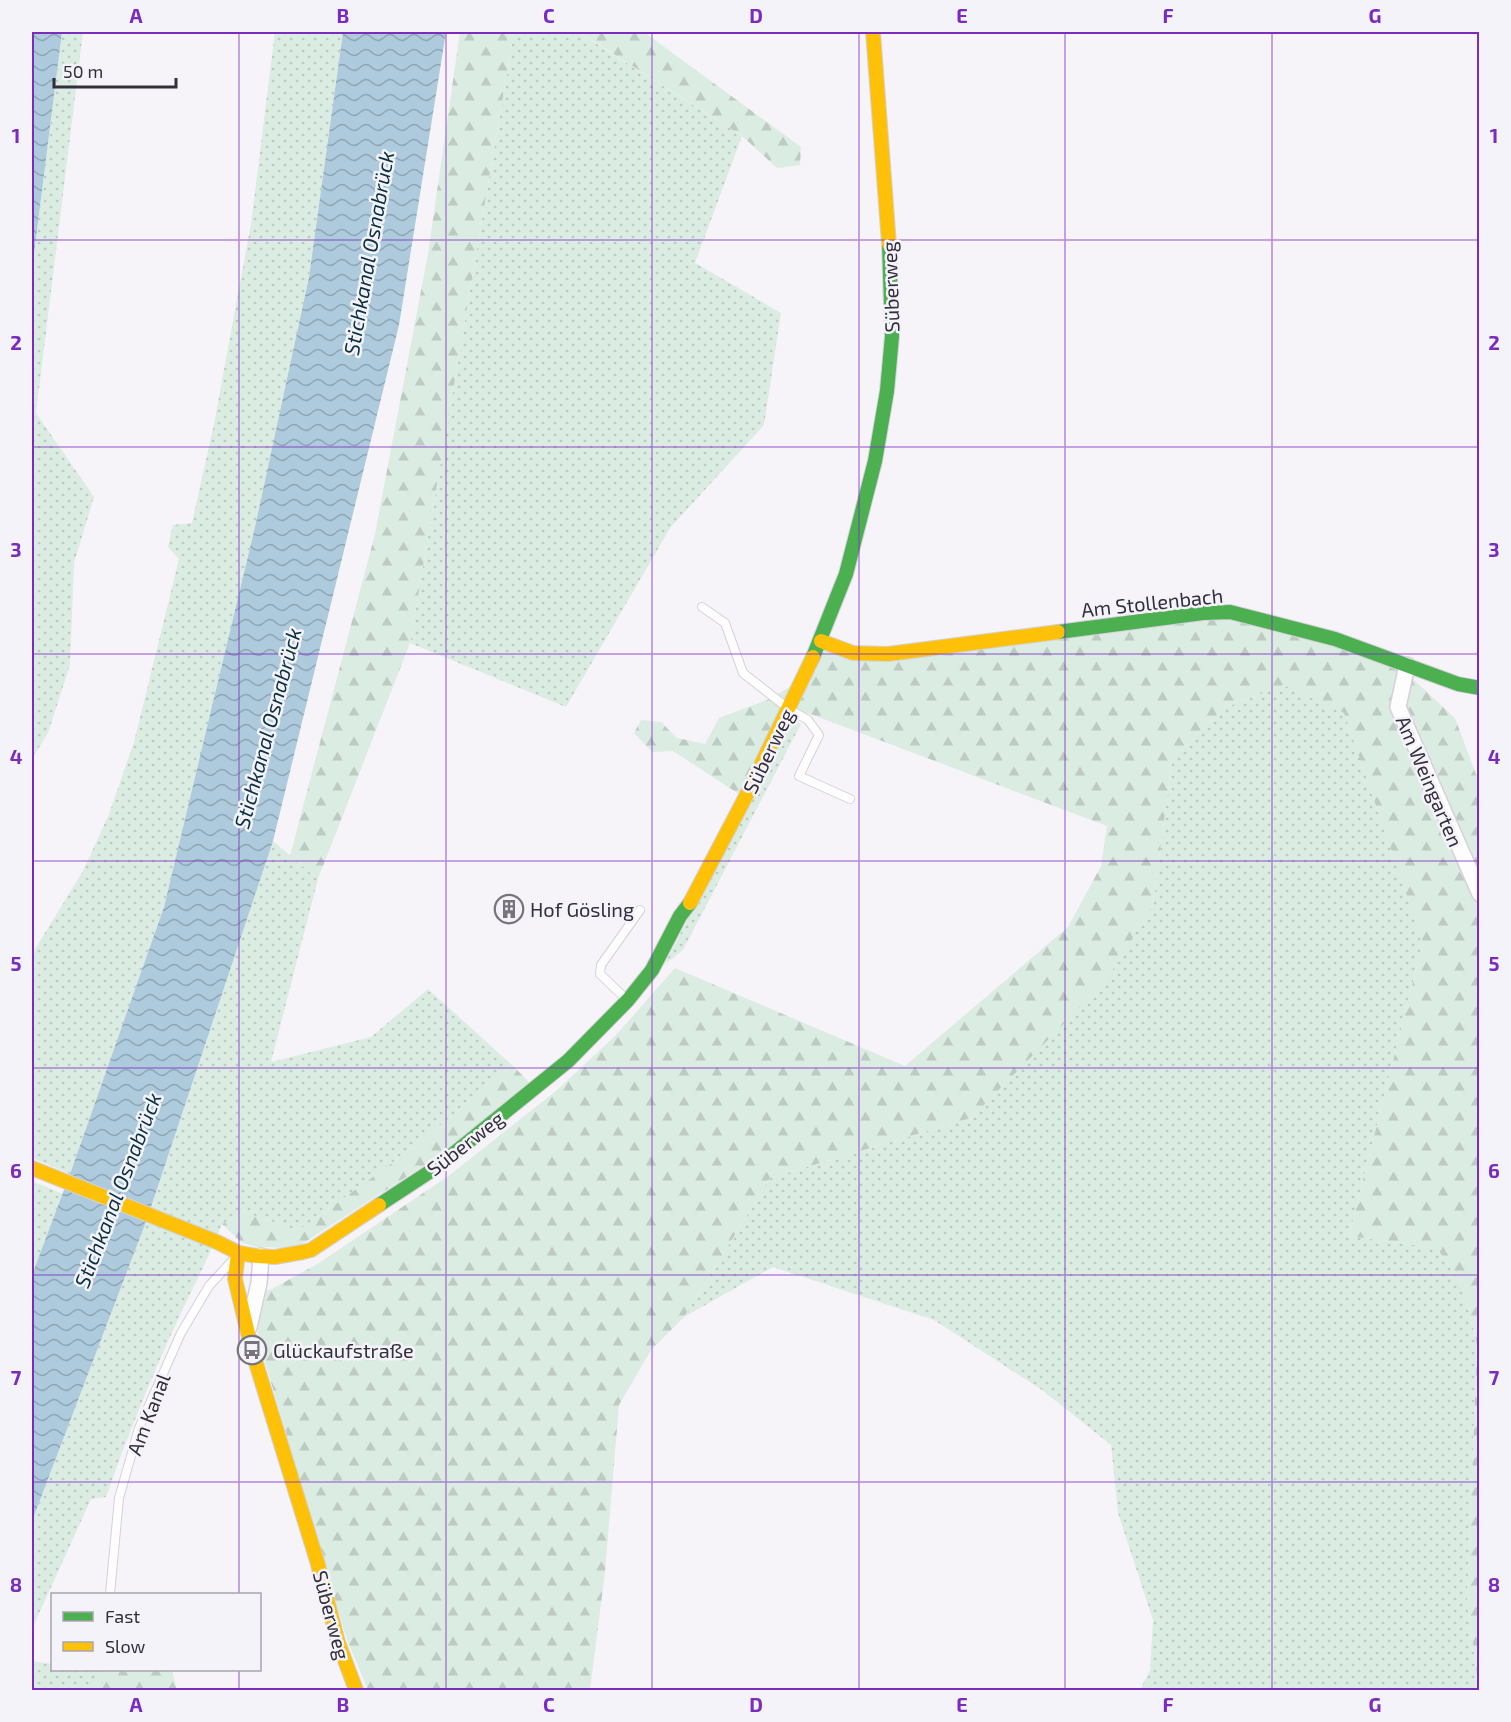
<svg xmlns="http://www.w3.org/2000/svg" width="1511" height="1722" font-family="'Exo 2',sans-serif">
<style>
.green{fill:url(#green-dots)}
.forest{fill:url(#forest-firs)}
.water{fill:url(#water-waves)}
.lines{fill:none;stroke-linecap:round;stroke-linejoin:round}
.lane-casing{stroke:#d4d1da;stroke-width:10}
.street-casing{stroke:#d4d1da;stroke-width:18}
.fast-casing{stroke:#d4d1da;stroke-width:16}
.slow-casing{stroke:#d4d1da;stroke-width:16}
.lane{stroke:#fefdfe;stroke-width:8}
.street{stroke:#fefdfe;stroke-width:15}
.fast{stroke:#4caf50;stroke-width:14}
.slow{stroke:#ffc107;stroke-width:14}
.grid{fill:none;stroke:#7b2cbf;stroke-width:1.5;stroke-opacity:0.55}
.labels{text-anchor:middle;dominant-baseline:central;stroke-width:5;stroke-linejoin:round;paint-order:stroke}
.street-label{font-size:20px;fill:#342f3c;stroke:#f5f3fa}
.poi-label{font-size:20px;fill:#342f3c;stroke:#f5f3fa;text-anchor:start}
.water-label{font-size:21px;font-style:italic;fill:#0a3141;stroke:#f5f3fa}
.neatline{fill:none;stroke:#7b2cbf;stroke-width:2}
.grid-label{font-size:20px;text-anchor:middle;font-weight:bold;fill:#7b2cbf}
</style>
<defs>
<pattern id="green-dots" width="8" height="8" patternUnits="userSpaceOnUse" patternTransform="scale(1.5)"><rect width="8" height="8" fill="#dbece2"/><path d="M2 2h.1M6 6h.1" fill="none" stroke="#bdcbc3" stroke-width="1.8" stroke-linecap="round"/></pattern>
<pattern id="forest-firs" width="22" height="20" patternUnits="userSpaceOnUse" patternTransform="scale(1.5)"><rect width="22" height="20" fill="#dbece2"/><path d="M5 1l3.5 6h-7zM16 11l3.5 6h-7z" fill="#bdcbc3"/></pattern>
<pattern id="water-waves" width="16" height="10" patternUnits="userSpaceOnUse" patternTransform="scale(1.5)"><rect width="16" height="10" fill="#adcbdc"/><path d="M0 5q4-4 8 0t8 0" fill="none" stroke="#8ea5b4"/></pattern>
</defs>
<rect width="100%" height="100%" fill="#f6f4f9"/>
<g class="green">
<path d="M62 32H83L36 413 94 497 74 563 70 665 48 733 32 759V270Z"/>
<path d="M275 32H343L309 277 255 527 200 760 164 907 70 1174 32 1158V954L83 871 109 814 134 742 179 559 168 547 173 525 192 523 214 424 251 224Z"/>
<path d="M514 32H578L742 136 695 263 781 313 764 425 670 528 566 707 410 643Z"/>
<path d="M1284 685 1344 712 1423 942 1349 1236 1437 1248 1463 1287 1477 1345 1467 1602 1477 1675 1474 1690H1140L1150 1670 1153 1620 1118 1513 1111 1445 1042 1390 934 1320 773 1267 684 1317 770 1178 971 1118 1153 904 1172 760 1224 708Z"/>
<path d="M792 719 801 724 683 950 664 965Z"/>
<path d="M273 841 318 879 271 1062 371 1037 428 989 512 1065 422 1141 307 1225 296 1230 244 1212 222 1224C208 1260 190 1293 174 1328 149 1383 126 1440 106 1497L91 1499 32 1629V1521L147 1219Z"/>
<path d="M32 1181 63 1194 32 1275Z"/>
<path d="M32 1661 52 1664V1670L100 1671 92 1690H32Z"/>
</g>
<g class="forest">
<path d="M460 32H514L410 643 318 879 290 856 375 534 428 254Z"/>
<path d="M579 32H644L801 147 800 165 777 168 742 136Z"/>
<path d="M1203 613 1407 665 1414 680 1455 718 1480 785 1479 1690H1474L1477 1675 1467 1602 1477 1345 1463 1287 1437 1248 1349 1236 1423 942 1344 713 1284 685 1224 708 1172 760 1153 904 1106 981 971 1118 770 1178 684 1317 651 1350 619 1405 605 1572 590 1690H368L347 1640 258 1338 257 1319 264 1291 272 1289 319 1263 447 1177 556 1091 616 1035 675 968 905 1066 1068 927 1101 866 1107 826 813 715 789 709 745 798 673 751 652 752 634 733 641 720 661 722 677 738 705 744 719 718 772 698 804 678 821 641 845 653Z"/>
<path d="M512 1065 530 1083 434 1159 296 1248 257 1247 242 1243 222 1224 244 1212 296 1230 307 1225 422 1141Z"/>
<path d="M114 1670H172L177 1690H92L100 1671Z"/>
</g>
<g class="water">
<path d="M32 32H62L32 270Z"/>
<path d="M343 32H446L399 325 273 841 147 1219 32 1521V1275L70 1174 164 907 255 527 309 277Z"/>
</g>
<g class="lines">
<g class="lane-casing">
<g id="lane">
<path d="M702 607 725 623 743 673 789 709 808 720 819 735 799 776 850 799"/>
<path d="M626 999 600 974 601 965 640 910"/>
<path d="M110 1594 119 1498 139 1428 181 1333 209 1286 232 1261"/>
</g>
</g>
<g class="street-casing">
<g id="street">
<path d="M1407 665 1398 707 1480 894"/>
<path d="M249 1327 259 1283 261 1256"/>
</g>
</g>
<g class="fast-casing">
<g id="fast">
<path d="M1058 632 1203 613 1230 612 1335 639 1458 684 1480 688"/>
<path d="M813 657 846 574 875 461 887 391 892 336 889 244"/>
<path d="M379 1205 437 1167 568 1061 628 1000 652 970 680 916 690 903"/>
</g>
</g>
<g class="slow-casing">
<g id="slow">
<path d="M873 32 889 244"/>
<path d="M821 641 853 653 888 654 1058 632"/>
<path d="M690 903 745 798 813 657"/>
<path d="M32 1168 217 1242 239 1253 257 1256 275 1257 303 1252 311 1250 379 1205"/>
<path d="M238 1253 235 1279 252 1350 317 1561 338 1642 356 1690"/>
</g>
</g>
<use href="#lane" class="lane"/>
<use href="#street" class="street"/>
<use href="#fast" class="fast"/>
<use href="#slow" class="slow"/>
</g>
<path class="grid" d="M239 32V1594M446 32V1690M652 32V1690M859 32V1690M1065 32V1690M1272 32V1690M32 240H1480M32 447H1480M32 654H1480M32 861H1480M32 1068H1480M32 1275H1480M32 1482H1480M239 1670V1690"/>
<defs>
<g id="building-ring" transform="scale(1.5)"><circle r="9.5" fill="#f5f3fa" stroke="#78747e" stroke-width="1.5"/><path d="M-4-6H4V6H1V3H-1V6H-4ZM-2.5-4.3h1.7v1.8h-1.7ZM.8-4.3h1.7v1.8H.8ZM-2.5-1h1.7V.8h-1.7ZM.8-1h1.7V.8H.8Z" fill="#78747e"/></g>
<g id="bus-ring" transform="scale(1.5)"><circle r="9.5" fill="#f5f3fa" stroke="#78747e" stroke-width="1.5"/><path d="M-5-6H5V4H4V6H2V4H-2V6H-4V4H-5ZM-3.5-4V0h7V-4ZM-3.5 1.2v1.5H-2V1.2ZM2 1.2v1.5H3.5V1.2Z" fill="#78747e"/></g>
</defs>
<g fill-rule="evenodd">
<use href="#building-ring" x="509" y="909"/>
<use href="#bus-ring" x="252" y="1350"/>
</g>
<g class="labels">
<g class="street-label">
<text transform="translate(890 287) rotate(-92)">Süberweg</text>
<text transform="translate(1152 602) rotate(-6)">Am Stollenbach</text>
<text transform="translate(768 751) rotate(-64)">Süberweg</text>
<text transform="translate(1430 781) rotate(67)">Am Weingarten</text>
<text transform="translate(465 1143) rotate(-38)">Süberweg</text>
<text transform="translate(148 1414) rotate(-69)">Am Kanal</text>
<text transform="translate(332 1615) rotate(75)">Süberweg</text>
</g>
<g class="poi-label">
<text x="530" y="909">Hof Gösling</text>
<text x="273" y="1350">Glückaufstraße</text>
</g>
<g class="water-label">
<text transform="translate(368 253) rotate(-80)">Stichkanal Osnabrück</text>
<text transform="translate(267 728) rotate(-75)">Stichkanal Osnabrück</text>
<text transform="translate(117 1190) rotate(-69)">Stichkanal Osnabrück</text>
</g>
</g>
<rect width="1511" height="1722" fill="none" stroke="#f5f3fa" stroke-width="66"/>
<rect x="51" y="1593" width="210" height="78" fill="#f5f3fa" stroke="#a8a5ae" stroke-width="1.5"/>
<rect x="63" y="1612" width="30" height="9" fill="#4caf50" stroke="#a8a5ae" stroke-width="1.5"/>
<text x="105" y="1623" font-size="18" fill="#342f3c">Fast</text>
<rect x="63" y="1642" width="30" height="9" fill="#ffc107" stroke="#a8a5ae" stroke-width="1.5"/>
<text x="105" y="1653" font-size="18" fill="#342f3c">Slow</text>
<path d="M54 78v9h122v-9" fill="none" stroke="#342f3c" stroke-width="3"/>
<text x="63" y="78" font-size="18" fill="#342f3c" stroke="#f5f3fa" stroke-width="4.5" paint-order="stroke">50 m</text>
<rect x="33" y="33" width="1445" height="1656" class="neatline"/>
<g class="grid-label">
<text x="136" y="23">A</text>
<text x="343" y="23">B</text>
<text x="549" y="23">C</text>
<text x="756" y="23">D</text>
<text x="962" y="23">E</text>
<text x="1168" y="23">F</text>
<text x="1375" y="23">G</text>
<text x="16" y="143">1</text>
<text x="1494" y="143">1</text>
<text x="16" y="350">2</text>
<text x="1494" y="350">2</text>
<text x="16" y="557">3</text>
<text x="1494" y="557">3</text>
<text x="16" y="764">4</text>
<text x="1494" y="764">4</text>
<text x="16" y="971">5</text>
<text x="1494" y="971">5</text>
<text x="16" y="1178">6</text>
<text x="1494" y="1178">6</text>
<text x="16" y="1385">7</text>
<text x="1494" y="1385">7</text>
<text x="16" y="1592">8</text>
<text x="1494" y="1592">8</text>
<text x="136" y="1712">A</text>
<text x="343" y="1712">B</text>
<text x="549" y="1712">C</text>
<text x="756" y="1712">D</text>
<text x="962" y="1712">E</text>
<text x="1168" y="1712">F</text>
<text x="1375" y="1712">G</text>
</g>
</svg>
